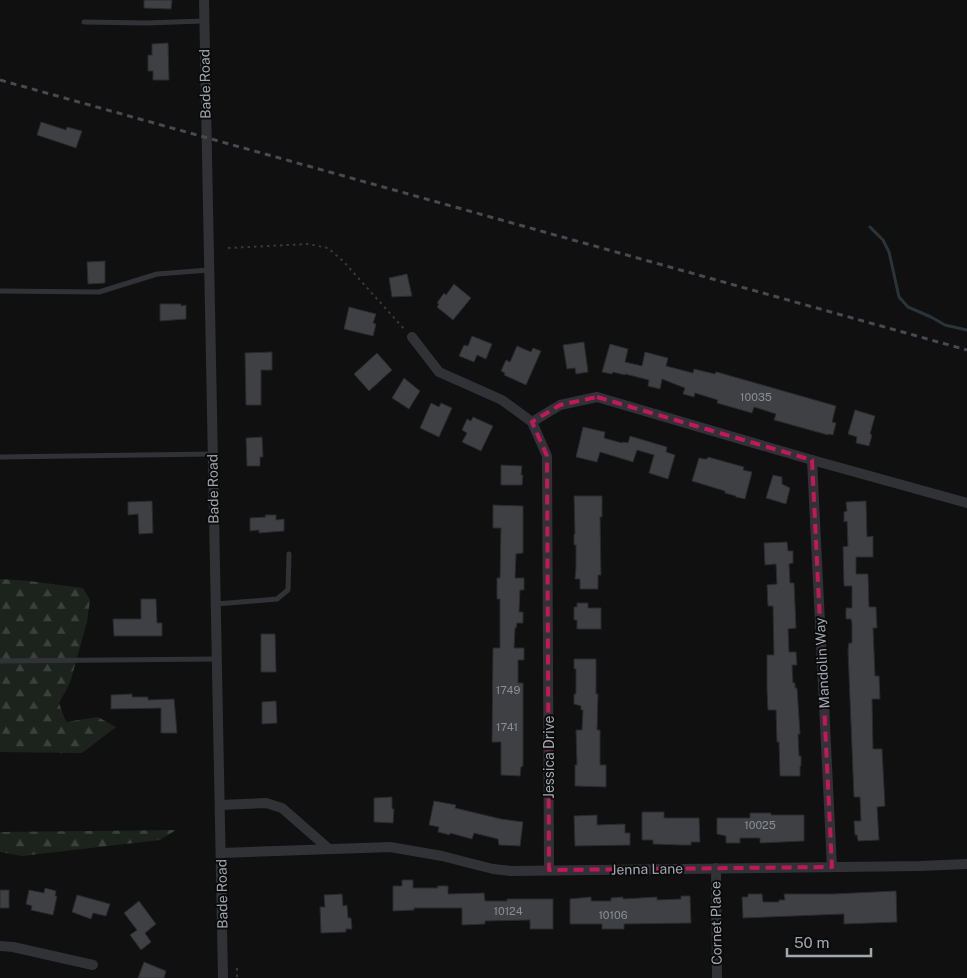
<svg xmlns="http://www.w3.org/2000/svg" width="967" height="978" font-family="'Public Sans',sans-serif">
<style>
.forest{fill:url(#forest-firs)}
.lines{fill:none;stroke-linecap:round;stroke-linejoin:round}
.stream{stroke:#2a3439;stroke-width:3}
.building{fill:#3f4044;stroke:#2a2a2d}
.path{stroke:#37393d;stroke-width:2;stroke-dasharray:2.5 4;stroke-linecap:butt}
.service{stroke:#313236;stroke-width:5}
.minor{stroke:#313236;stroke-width:10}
.rail{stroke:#484a4f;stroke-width:3;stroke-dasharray:6 5;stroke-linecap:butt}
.marked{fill:none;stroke:#c2185b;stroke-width:4;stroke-dasharray:10 6;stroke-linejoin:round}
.labels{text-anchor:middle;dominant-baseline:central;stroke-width:4;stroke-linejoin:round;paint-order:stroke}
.number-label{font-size:11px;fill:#888e96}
.street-label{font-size:14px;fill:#a1a8b1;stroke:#0b0b0c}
</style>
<defs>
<pattern id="forest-firs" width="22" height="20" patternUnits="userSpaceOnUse" patternTransform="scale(1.25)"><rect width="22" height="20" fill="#1c231c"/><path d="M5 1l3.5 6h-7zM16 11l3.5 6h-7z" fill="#3a403b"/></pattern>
</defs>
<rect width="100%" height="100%" fill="#101011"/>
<g class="forest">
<path d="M0 579 29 581 83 588 90 600 87 622 70 683 59 703 66 722 98 717 116 727 82 753 0 752Z"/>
<path d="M176 830 160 840 22 856 0 852V832Z"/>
</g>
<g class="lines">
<path class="stream" d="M870 227 883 240 889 252 899 297 908 307 931 317 945 325 967 330"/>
</g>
<g class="building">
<path d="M144 0H172L171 9 144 8Z"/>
<path d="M168 43 169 80H153V71H148V55H152V44Z"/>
<path d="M41 122 66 130 67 127 82 131 76 148 37 135Z"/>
<path d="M105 261V283L88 284 87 262Z"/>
<path d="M407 274 412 296 392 297 389 278Z"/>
<path d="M454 284 471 298 453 320 437 307 439 304 437 303 444 293 446 295Z"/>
<path d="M160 304H181V306L186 305V319L160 321Z"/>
<path d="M349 307 376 314 373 323 376 324 373 336 344 329Z"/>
<path d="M472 336 492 344 486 359 477 355 474 362 459 356 464 345 468 346Z"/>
<path d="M584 342 588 372 576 374 575 368 567 369 563 345Z"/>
<path d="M610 344 628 349 625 362 642 366 645 352 668 358 666 366 693 373 694 369 715 374 716 372H717L836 406 832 422 836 423 833 435 828 434V435L774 420 776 414 754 407 752 413 717 403 718 400 695 393 694 397 683 394 685 388 662 379 660 389 648 386 649 380 625 374V375L613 372 612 374 602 372Z"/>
<path d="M517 346 531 352 533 348 541 351 526 385 504 375 505 373 501 371 506 360 510 362Z"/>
<path d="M272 352V370H261V405H246L245 353Z"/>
<path d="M377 353 392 370 369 391 354 374Z"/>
<path d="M404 378 420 391 409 409 392 398Z"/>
<path d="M431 403 439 407 441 403 452 408 439 437 420 428Z"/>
<path d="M855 410 875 416 870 434 872 435 869 446 856 443 857 437 848 434Z"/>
<path d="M473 417 493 426 481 451 462 442 467 433 462 430 467 419 471 421Z"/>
<path d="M583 427 605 432 604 438 622 443 623 442 628 443 630 436 667 447 666 452 675 455 668 479 649 473 654 455 637 450 633 462 600 452 597 462 576 457Z"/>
<path d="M262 437 263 457H260V466H247L246 438Z"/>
<path d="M708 457 744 467 743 470 752 472 745 499 736 497V496L725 493V491L692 481 699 458 704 459H707Z"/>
<path d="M501 465 522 466 521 475H523L522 485H501Z"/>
<path d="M773 475 782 477V484L790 488 786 504 766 498Z"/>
<path d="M574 496H602V517H600L601 575H598V589H580V579H575L576 568V545H574V534H575Z"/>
<path d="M152 501 153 533 139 534 138 514 128 515V502Z"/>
<path d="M866 501 867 537 873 536V557H856V574H868L869 607H876L877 628H873L875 676H879L880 699H872L873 749H882L885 806 877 807 879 840 858 841 857 835H855L854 821H861L860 797H854L848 650 849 643H852V623L851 619H846V608H852V586H844L843 547 848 546 847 521 844 522V512L847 511 846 502Z"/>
<path d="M493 505 523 506V553L516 554 515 578H524V590H520L519 612H523V623H517L516 628H515L514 648H524V660H518V683H523V766L521 767 520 776 501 775V742H492L493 648H500V599H497V578H500L501 528H493Z"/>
<path d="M265 515H276V520L284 519V531L259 533V530L250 531V518L266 517Z"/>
<path d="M787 542 788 551H793V563L789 564 790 583H794L796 628 788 629 789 652H796L797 665H792L793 683H795V688H797L800 734H798L799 756H801V766H800V776H780L779 742H777L776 710H768L767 689V655H774L773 606H768L767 585 777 584 776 564 765 565 764 543Z"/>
<path d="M141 599H156L157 623H162V636H114L113 619H141Z"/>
<path d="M577 603H588V608H601V629H577V620H574V607H577Z"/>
<path d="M261 634H275L276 672H261Z"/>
<path d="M574 659H596V694H598L597 730H600V765H606V787L575 786V765H577L576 730H582L583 710H581V706L574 704V694H576V669H574Z"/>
<path d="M132 694V697H148V700L174 699 177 733H161V708L111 709V695Z"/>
<path d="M276 701 277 723 262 724V702Z"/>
<path d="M392 797V809H394L393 823 374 822V798Z"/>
<path d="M434 801 456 805 455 808 501 819 523 822 520 846 499 845 498 839 474 833 472 839 450 833V835L438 832 439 827 429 825Z"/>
<path d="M642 812H664V818H699L700 842H691V845H680L653 844V840H642Z"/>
<path d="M750 813H771V815H804V841L760 843V838H740V843H726V836L717 834V818H750Z"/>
<path d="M597 815V825L625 824V833H630V845L575 846 574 816Z"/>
<path d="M402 880H413V888H438L437 886H448V894L484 893 485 901H507V899H553V929H530V920L485 921V924L462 925V908H414V910L393 911V886H402Z"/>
<path d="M45 888 56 891 55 896H57L53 915 31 910 32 906 26 904 29 890 44 893Z"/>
<rect x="0" y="890" width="9" height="18"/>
<path d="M896 891 897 922 844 924V914L743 918 742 897H748V894H762L763 902H779V900H785L784 894H833Z"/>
<path d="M342 894 343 906 347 905 348 918H351L352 929H346V932L321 933 320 907H325L324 895Z"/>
<path d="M77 895 110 904 106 916 93 913 91 919 72 912Z"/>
<path d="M681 896H690L691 923 624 924V929H602V924H570V899L591 897V901H611V898L623 897V899L657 897V900L681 899Z"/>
<path d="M139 901 156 924 145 933 151 942 141 950 130 935 137 930 124 913Z"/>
<path d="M144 962 166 971 164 978H138Z"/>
</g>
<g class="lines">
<g class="path">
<path d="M228 248 308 244 328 248 343 261 405 330"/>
<path d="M237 968V978"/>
</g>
<g class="service">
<path d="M84 22 146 23 204 21"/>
<path d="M0 291 99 292 157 274 209 270"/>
<path d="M0 457 212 454"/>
<path d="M216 604 277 599 288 590 289 554"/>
<path d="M0 661 217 659"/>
</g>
<g class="minor">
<path d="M204 0 223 978"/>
<path d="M412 337 439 372 502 400 532 422 547 456 549 870"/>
<path d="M532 422 560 405 597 397 812 460 967 503"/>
<path d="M812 460 832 867"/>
<path d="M220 805 266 803 282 808 329 849"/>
<path d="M221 853 390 847 442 856 493 869 511 871 920 866 967 864"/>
<path d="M716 868 717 978"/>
<path d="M0 946 13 947 93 965"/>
</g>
<path class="rail" d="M0 80 967 350"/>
</g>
<path class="marked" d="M597 397 812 460 832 867 549 870 547 456 532 422 560 405Z"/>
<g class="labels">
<g class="number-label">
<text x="756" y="397">10035</text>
<text x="508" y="690">1749</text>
<text x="507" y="727">1741</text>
<text x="760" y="825">10025</text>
<text x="508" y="911">10124</text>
<text x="613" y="915">10106</text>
</g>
<g class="street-label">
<text transform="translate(205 84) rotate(-91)">Bade Road</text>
<text transform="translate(213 489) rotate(-91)">Bade Road</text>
<text transform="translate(822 663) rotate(-93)">Mandolin Way</text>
<text transform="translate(549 757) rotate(-90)">Jessica Drive</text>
<text transform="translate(647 869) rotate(-1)">Jenna Lane</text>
<text transform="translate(222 894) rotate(-91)">Bade Road</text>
<text transform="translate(716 923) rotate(-91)">Cornet Place</text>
</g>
</g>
<path d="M787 948v8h84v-8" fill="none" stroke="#a1a8b1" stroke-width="2.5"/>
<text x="794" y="948" font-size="15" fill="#a1a8b1" stroke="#0b0b0c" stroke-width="4" paint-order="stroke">50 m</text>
</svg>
